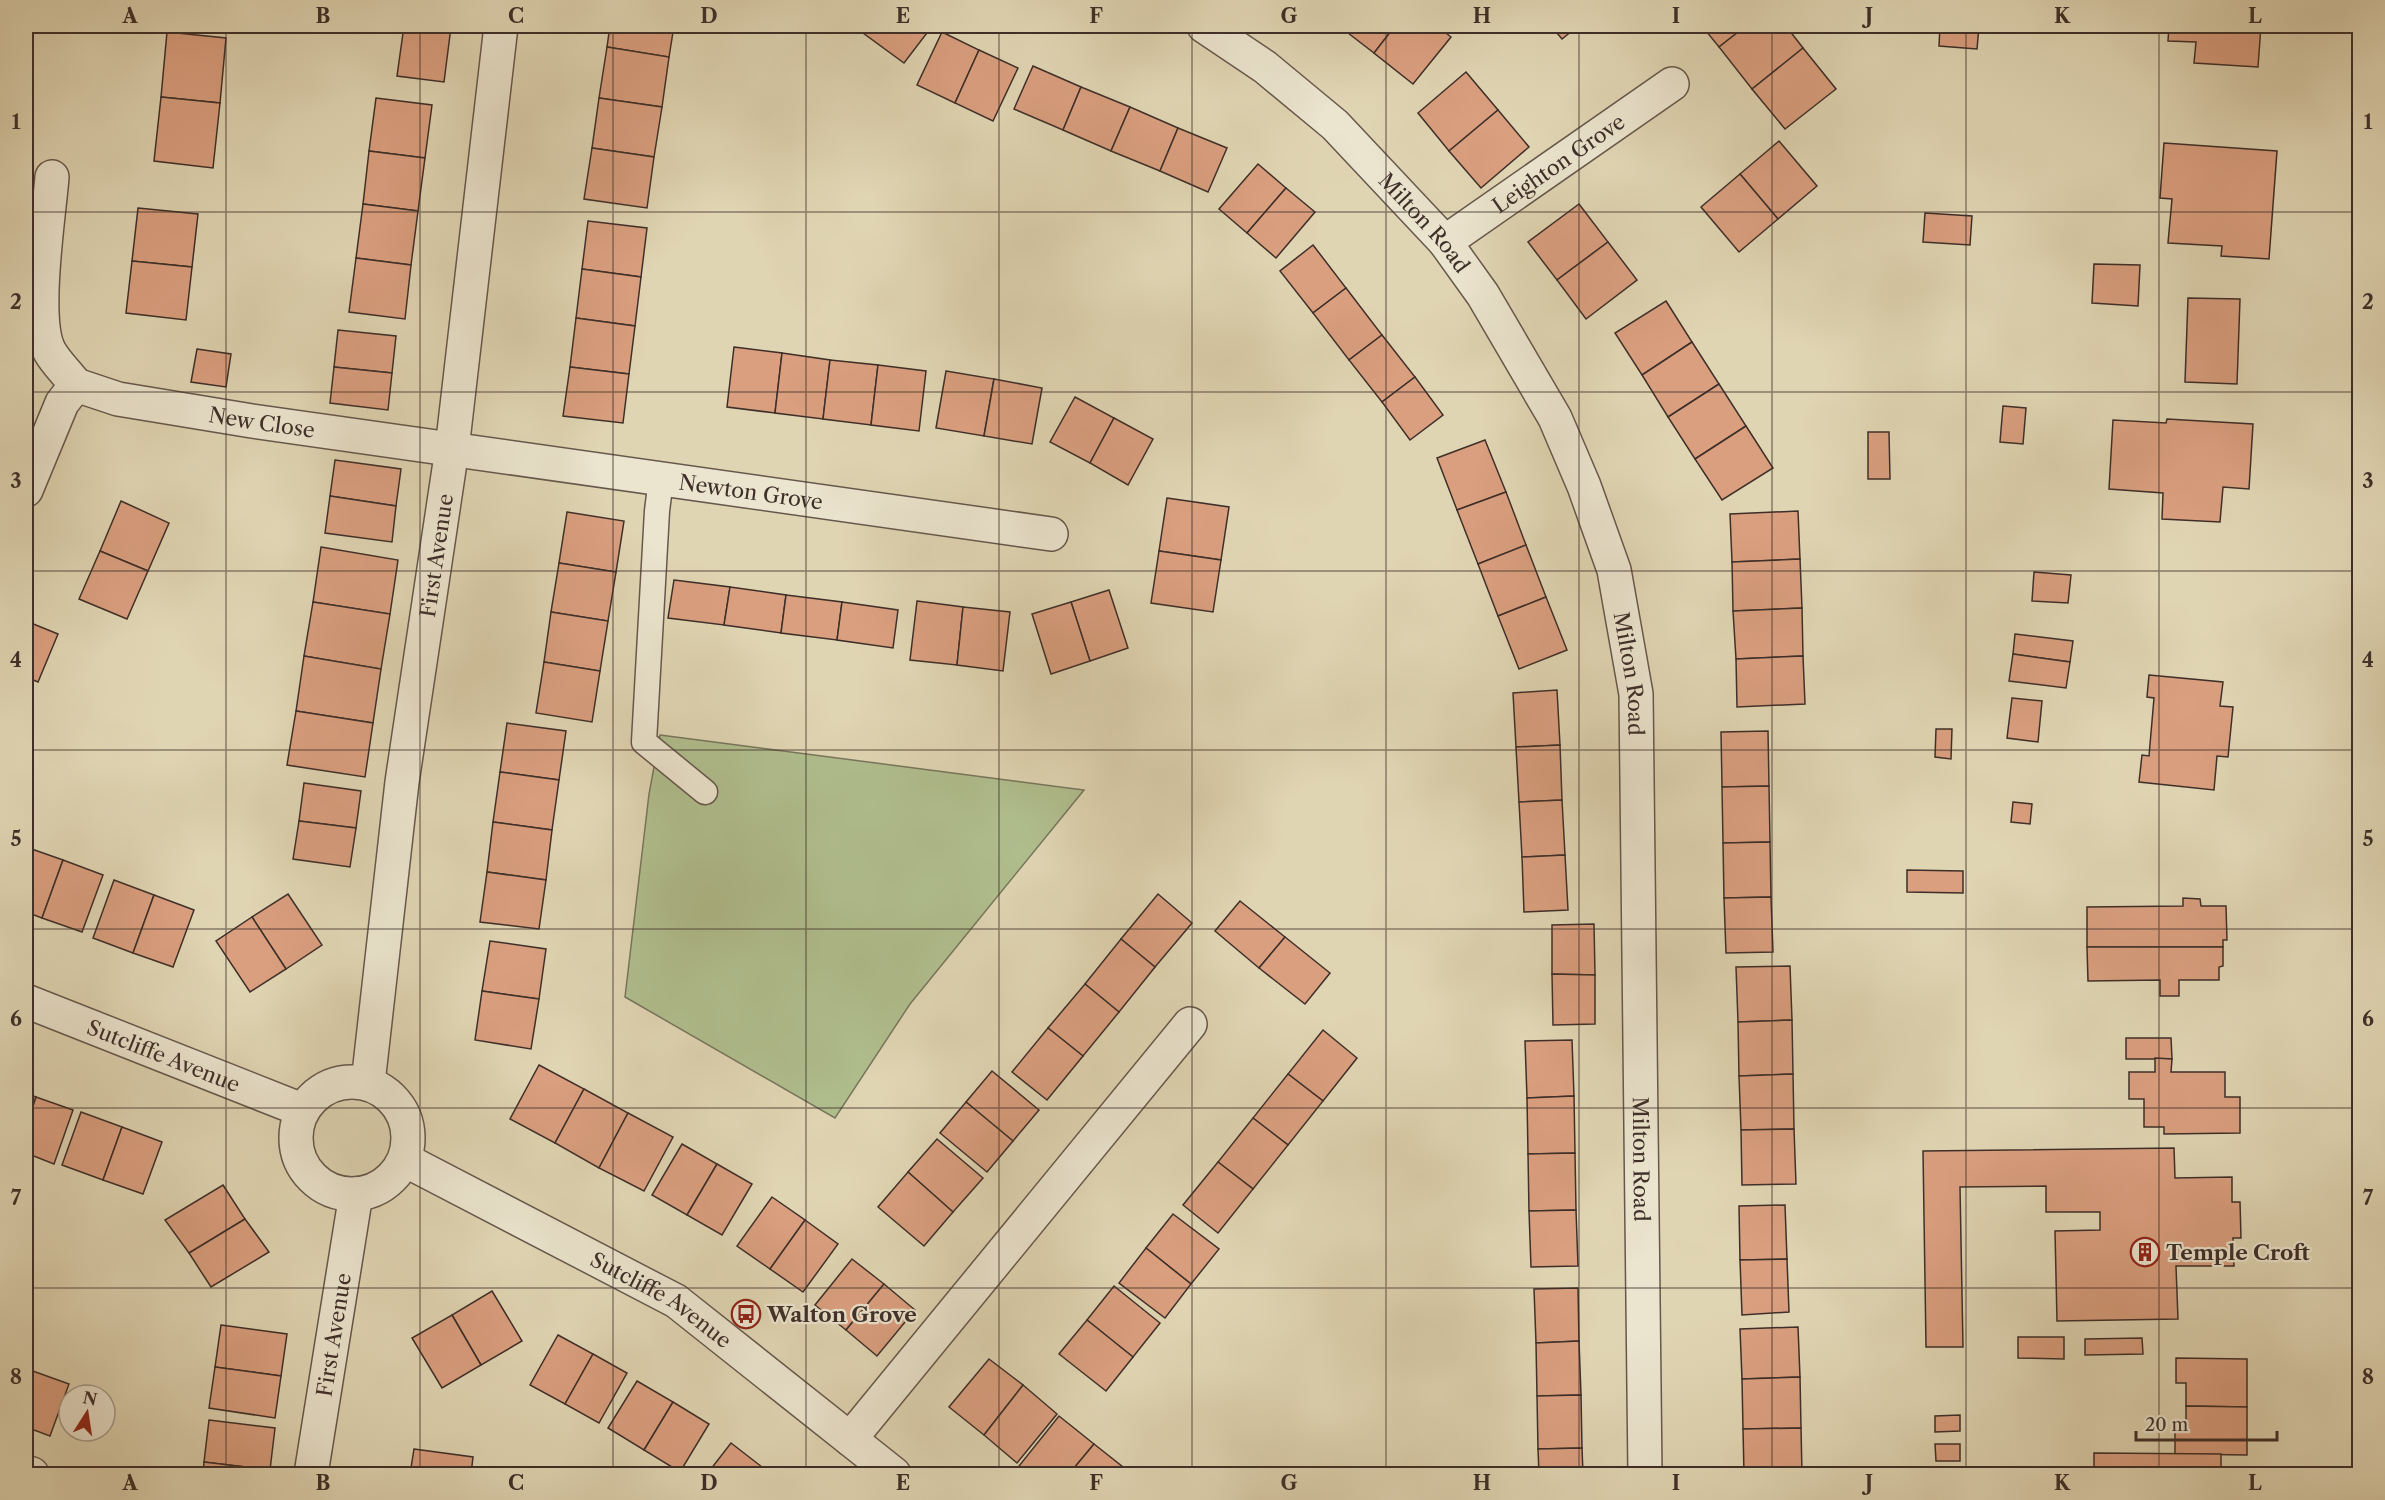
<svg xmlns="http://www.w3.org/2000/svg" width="2385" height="1500" font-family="'Libre Caslon Text',serif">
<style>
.green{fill:#b0be8e;stroke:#77765c;stroke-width:1.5}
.building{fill:#da9f7f;stroke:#3e2f29;stroke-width:1.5}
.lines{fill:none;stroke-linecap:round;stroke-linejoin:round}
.service-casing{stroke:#66584c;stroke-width:27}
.minor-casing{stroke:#66584c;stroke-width:36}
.tertiary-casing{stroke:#66584c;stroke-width:36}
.service{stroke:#ebe4ce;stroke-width:24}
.minor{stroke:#ebe4ce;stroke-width:33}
.tertiary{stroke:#ebe4ce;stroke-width:33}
.grid{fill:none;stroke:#3e2f29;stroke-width:1.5;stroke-opacity:0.55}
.labels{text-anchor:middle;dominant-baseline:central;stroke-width:4.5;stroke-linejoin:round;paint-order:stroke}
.street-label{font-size:21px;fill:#3e2f29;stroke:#ebe4ce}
.poi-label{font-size:21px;font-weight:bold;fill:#3e2f29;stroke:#ebe4ce;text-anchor:start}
.neatline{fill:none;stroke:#3e2f29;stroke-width:2}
.grid-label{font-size:20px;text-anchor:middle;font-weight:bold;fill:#3e2f29}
</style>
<rect width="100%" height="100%" fill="#e0d5b3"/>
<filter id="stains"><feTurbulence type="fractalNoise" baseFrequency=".00333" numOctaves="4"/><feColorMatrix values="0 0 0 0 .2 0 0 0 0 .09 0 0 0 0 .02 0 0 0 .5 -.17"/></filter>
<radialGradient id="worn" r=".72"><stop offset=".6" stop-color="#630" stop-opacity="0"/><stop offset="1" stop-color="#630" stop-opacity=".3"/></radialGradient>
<path class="green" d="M660 735 1084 790 910 1004 835 1118 625 997 649 794Z"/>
<g class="building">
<path d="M404 26 451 27 444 82 397 76Z"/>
<path d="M610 26H674L669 57 607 47Z"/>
<path d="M862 26H925L930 29 904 63 859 30Z"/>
<path d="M1339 26H1395L1374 53Z"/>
<path d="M1395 26H1437L1451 37 1413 84 1374 53Z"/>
<path d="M1551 26H1578L1562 39Z"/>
<path d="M1702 26H1746L1719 47Z"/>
<path d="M1746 26H1786L1803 48 1752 89 1719 47Z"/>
<path d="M1940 26H1979L1977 49 1939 46Z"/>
<path d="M2169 26H2261L2258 67 2194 63 2196 42 2168 41Z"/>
<path d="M167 32 226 38 220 103 161 97Z"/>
<path d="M942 32 979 50 955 103 917 85Z"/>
<path d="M607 47 669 57 662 107 599 98Z"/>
<path d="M1803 48 1836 89 1785 129 1752 89Z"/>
<path d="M979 50 1018 68 993 121 955 103Z"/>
<path d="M1033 66 1081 87 1063 130 1014 109Z"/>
<path d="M1466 72 1498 110 1449 151 1418 113Z"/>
<path d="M1081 87 1130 107 1111 151 1063 130Z"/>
<path d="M161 97 220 103 213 168 154 161Z"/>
<path d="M376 98 432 105 425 158 369 151Z"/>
<path d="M599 98 662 107 654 157 592 148Z"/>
<path d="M1130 107 1178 128 1160 171 1111 151Z"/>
<path d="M1498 110 1529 147 1481 188 1449 151Z"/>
<path d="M1178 128 1227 148 1208 192 1160 171Z"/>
<path d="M1779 141 1817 186 1778 219 1740 174Z"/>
<path d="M2164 143 2277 151 2269 259 2221 256 2222 246 2168 243 2172 199 2160 198Z"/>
<path d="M592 148 654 157 647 208 584 199Z"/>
<path d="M369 151 425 158 418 211 363 204Z"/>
<path d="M1258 164 1286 188 1247 233 1219 209Z"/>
<path d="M1740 174 1778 219 1739 252 1701 207Z"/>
<path d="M1286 188 1315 212 1276 258 1247 233Z"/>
<path d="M363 204 418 211 411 265 356 258Z"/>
<path d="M1579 204 1608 242 1557 280 1528 242Z"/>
<path d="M138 208 198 214 192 267 132 261Z"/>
<path d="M1925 213 1972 216 1970 245 1923 242Z"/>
<path d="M588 221 647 228 641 277 582 269Z"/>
<path d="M1608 242 1637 280 1586 319 1557 280Z"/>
<path d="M1313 245 1346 288 1313 313 1280 271Z"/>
<path d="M356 258 411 265 405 319 349 312Z"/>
<path d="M132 261 192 267 186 320 126 313Z"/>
<path d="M2094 264 2140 265 2138 306 2092 303Z"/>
<path d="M582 269 641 277 635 326 576 318Z"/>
<path d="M1346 288 1382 335 1349 360 1313 313Z"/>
<path d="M2188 298 2240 299 2237 384 2185 382Z"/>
<path d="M1666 301 1692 342 1642 375 1615 333Z"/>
<path d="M576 318 635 326 629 374 570 367Z"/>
<path d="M338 330 396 336 392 373 334 367Z"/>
<path d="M1382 335 1415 377 1382 402 1349 360Z"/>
<path d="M1692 342 1719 384 1668 417 1642 375Z"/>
<path d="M734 347 782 353 775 413 727 407Z"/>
<path d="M197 349 231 354 226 387 191 382Z"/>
<path d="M782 353 830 360 823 419 775 413Z"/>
<path d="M830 360 878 365 871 425 823 419Z"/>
<path d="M878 365 926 371 919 431 871 425Z"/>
<path d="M334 367 392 373 388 410 330 403Z"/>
<path d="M570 367 629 374 623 423 563 416Z"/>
<path d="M946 371 994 379 984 436 936 428Z"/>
<path d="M1415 377 1443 415 1410 440 1382 402Z"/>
<path d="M994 379 1042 388 1032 444 984 436Z"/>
<path d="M1719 384 1746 426 1695 459 1668 417Z"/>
<path d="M1075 397 1114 418 1090 463 1050 442Z"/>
<path d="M2003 406 2026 408 2023 444 2000 442Z"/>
<path d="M1114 418 1153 439 1128 485 1090 463Z"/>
<path d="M2167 419 2253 424 2249 489 2223 487 2220 522 2162 519 2163 493 2109 489 2113 420 2166 423Z"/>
<path d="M1746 426 1773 468 1722 500 1695 459Z"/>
<path d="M1868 432H1889L1890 479H1868Z"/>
<path d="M1485 440 1506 492 1457 510 1437 458Z"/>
<path d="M335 460 401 469 396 506 330 496Z"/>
<path d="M1506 492 1526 545 1478 564 1457 510Z"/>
<path d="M330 496 396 506 392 542 325 533Z"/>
<path d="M1167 498 1229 507 1221 560 1159 551Z"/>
<path d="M121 501 169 523 148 571 100 551Z"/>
<path d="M1798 511 1800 559 1732 562 1730 514Z"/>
<path d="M567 512 624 521 616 572 559 563Z"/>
<path d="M1526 545 1546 597 1498 616 1478 564Z"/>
<path d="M321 547 398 560 390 614 313 602Z"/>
<path d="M100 551 148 571 127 619 79 599Z"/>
<path d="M1159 551 1221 560 1213 612 1151 603Z"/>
<path d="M1800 559 1802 608 1733 611 1732 562Z"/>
<path d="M559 563 616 572 608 621 551 612Z"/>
<path d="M2034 572 2071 575 2068 603 2032 601Z"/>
<path d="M674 580 730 587 724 625 668 618Z"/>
<path d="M730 587 786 595 781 633 724 625Z"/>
<path d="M1109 590 1128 648 1090 661 1071 602Z"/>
<path d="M786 595 842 602 837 640 781 633Z"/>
<path d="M1546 597 1567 650 1519 669 1498 616Z"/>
<path d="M917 601 963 607 957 665 910 660Z"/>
<path d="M313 602 390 614 381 669 304 656Z"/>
<path d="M842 602 898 610 893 648 837 640Z"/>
<path d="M1071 602 1090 661 1051 674 1032 614Z"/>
<path d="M963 607 1010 612 1003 671 957 665Z"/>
<path d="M1802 608 1803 656 1736 659 1733 611Z"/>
<path d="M551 612 608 621 600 671 544 662Z"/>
<path d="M26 621 58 634 38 682 26 677Z"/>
<path d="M2015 634 2073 641 2070 662 2013 654Z"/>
<path d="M2013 654 2070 662 2066 688 2009 681Z"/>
<path d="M304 656 381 669 373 723 296 711Z"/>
<path d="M1803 656 1805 704 1737 707 1736 659Z"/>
<path d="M544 662 600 671 592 722 536 713Z"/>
<path d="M2149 675 2223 682 2220 706 2233 707 2228 757 2217 756 2214 790 2139 782 2142 755 2149 756 2154 698 2147 697Z"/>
<path d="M1557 690 1560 745 1516 747 1513 693Z"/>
<path d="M2012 698 2042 701 2038 742 2007 738Z"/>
<path d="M296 711 373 723 365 777 287 765Z"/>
<path d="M507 723 566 731 559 780 500 772Z"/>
<path d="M1936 729H1952L1951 759 1935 757Z"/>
<path d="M1768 731 1769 786 1722 787 1721 732Z"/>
<path d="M1560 745 1562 800 1519 802 1516 747Z"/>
<path d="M500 772 559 780 552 830 493 822Z"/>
<path d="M304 783 361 791 356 828 299 821Z"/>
<path d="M1769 786 1770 842 1723 843 1722 787Z"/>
<path d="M1562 800 1565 855 1522 857 1519 802Z"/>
<path d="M2013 802 2032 804 2030 824 2011 822Z"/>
<path d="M299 821 356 828 350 867 293 859Z"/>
<path d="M493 822 552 830 546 880 487 872Z"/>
<path d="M1770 842 1771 897 1724 898 1723 843Z"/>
<path d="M26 847 63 860 42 918 26 912Z"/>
<path d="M1565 855 1568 910 1524 912 1522 857Z"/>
<path d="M63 860 103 875 82 932 42 918Z"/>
<path d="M1907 870 1963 871V893L1907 892Z"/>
<path d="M487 872 546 880 539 929 480 922Z"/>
<path d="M114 880 154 895 133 953 93 938Z"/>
<path d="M288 894 322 945 286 969 252 917Z"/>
<path d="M1158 894 1192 923 1155 967 1121 939Z"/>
<path d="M154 895 194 910 173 967 133 953Z"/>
<path d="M1771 897 1773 952 1726 953 1724 898Z"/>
<path d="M2183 898 2200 899 2201 906H2226L2227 940H2223V947H2087V907L2183 906Z"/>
<path d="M1240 901 1285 937 1259 968 1215 931Z"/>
<path d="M252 917 286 969 250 992 216 941Z"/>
<path d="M1594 924 1595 975 1552 974V925Z"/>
<path d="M1285 937 1330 973 1305 1004 1259 968Z"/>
<path d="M1121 939 1155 967 1119 1012 1085 984Z"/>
<path d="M490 941 546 949 539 999 482 991Z"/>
<path d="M2087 947H2223V966L2219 967V980H2179V996H2160V980L2088 981Z"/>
<path d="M1790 966 1792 1020 1738 1022 1736 967Z"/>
<path d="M1552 974 1595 975V1024L1553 1025Z"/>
<path d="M1085 984 1119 1012 1083 1056 1048 1028Z"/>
<path d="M482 991 539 999 531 1049 475 1040Z"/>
<path d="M1792 1020 1793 1074 1739 1076 1738 1022Z"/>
<path d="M1048 1028 1083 1056 1047 1100 1012 1072Z"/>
<path d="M1323 1030 1357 1058 1323 1101 1288 1074Z"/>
<path d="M2126 1038H2171L2172 1059H2126Z"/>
<path d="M1572 1040 1574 1096 1527 1098 1525 1041Z"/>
<path d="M2155 1058 2172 1059 2171 1072H2225V1097H2240V1133L2164 1134V1127H2144V1099H2129V1072H2155Z"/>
<path d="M539 1065 584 1089 555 1143 510 1119Z"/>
<path d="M992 1071 1039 1110 1013 1141 966 1102Z"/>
<path d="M1288 1074 1323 1101 1288 1145 1253 1118Z"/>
<path d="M1793 1074 1794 1129 1741 1130 1739 1076Z"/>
<path d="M584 1089 628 1113 599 1168 555 1143Z"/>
<path d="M26 1093 36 1097 26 1128Z"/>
<path d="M1574 1096 1575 1153 1528 1154 1527 1098Z"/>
<path d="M36 1097 73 1110 54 1164 26 1153V1128Z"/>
<path d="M966 1102 1013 1141 987 1172 940 1133Z"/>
<path d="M81 1112 122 1127 103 1180 62 1165Z"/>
<path d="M628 1113 673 1137 644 1191 599 1168Z"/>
<path d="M1253 1118 1288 1145 1253 1189 1218 1162Z"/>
<path d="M122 1127 162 1142 143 1194 103 1180Z"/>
<path d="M1794 1129 1796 1184 1742 1185 1741 1130Z"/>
<path d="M937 1139 983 1178 953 1212 908 1172Z"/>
<path d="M682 1144 717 1164 687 1215 652 1195Z"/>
<path d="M2174 1148 2175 1178 2232 1177V1202H2240L2241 1238H2233L2234 1266H2176L2178 1319 2057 1321 2055 1231 2100 1230V1212H2046V1186L1960 1187 1963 1347H1926L1923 1151Z"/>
<path d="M1575 1153 1576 1210 1529 1211 1528 1154Z"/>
<path d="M1218 1162 1253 1189 1218 1233 1183 1205Z"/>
<path d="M717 1164 752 1184 722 1235 687 1215Z"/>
<path d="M908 1172 953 1212 924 1246 878 1207Z"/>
<path d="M223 1185 245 1219 189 1253 165 1220Z"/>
<path d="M772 1197 805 1220 770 1269 737 1246Z"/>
<path d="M1785 1205 1787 1259 1740 1260 1739 1206Z"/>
<path d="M1576 1210 1578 1266 1531 1267 1529 1211Z"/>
<path d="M1173 1214 1219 1249 1191 1284 1146 1248Z"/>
<path d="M245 1219 269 1252 211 1287 189 1253Z"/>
<path d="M805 1220 838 1244 803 1292 770 1269Z"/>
<path d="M1146 1248 1191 1284 1165 1318 1119 1283Z"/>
<path d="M852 1259 884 1284 846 1330 815 1305Z"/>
<path d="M1787 1259 1789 1312 1742 1315 1740 1260Z"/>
<path d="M884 1284 915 1310 877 1356 846 1330Z"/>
<path d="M1114 1286 1160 1323 1133 1357 1087 1320Z"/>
<path d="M1578 1288 1579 1341 1536 1343 1534 1289Z"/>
<path d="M492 1291 522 1341 481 1365 452 1315Z"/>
<path d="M452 1315 481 1365 442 1388 412 1338Z"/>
<path d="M1087 1320 1133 1357 1106 1391 1059 1354Z"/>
<path d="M221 1325 287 1334 281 1376 215 1367Z"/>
<path d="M1798 1327 1800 1377 1742 1379 1740 1329Z"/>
<path d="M558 1335 593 1354 565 1404 530 1385Z"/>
<path d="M2018 1337H2064V1359L2018 1358Z"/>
<path d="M2142 1338 2143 1354 2085 1355V1339Z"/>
<path d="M1579 1341 1581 1395 1537 1396 1536 1343Z"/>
<path d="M593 1354 627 1373 599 1423 565 1404Z"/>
<path d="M2176 1358 2247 1359V1407L2186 1406V1383H2176Z"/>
<path d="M989 1359 1023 1385 984 1435 949 1407Z"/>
<path d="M215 1367 281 1376 275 1418 209 1408Z"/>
<path d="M26 1368 30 1370 26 1383Z"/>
<path d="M30 1370 69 1384 50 1436 26 1427V1383Z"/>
<path d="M1800 1377 1801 1428 1743 1429 1742 1379Z"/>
<path d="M637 1381 673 1402 644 1450 608 1428Z"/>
<path d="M1023 1385 1057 1414 1017 1463 984 1435Z"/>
<path d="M1581 1395 1582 1448 1538 1449 1537 1396Z"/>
<path d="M673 1402 709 1424 680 1472 644 1450Z"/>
<path d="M2186 1406 2247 1407V1455L2175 1454V1429L2186 1430Z"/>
<path d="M1960 1415V1431L1935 1432V1416Z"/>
<path d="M1059 1416 1094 1444 1069 1474H1031L1019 1466Z"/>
<path d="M209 1420 275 1428 270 1470 204 1462Z"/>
<path d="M1801 1428 1802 1474H1744L1743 1429Z"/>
<path d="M731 1443 762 1467 756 1474H707Z"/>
<path d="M1094 1444 1128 1471 1126 1474H1069Z"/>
<path d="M1935 1444H1960V1461H1936Z"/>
<path d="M1582 1448 1583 1474H1539L1538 1449Z"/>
<path d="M414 1449 473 1457 471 1474H410Z"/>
<path d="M2094 1453 2221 1454V1473L2094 1472Z"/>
<path d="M204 1462 270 1470V1474H203Z"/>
<path d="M762 1467 772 1474H756Z"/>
</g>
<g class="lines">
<g class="service-casing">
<path id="service" d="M661 479 657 511 644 742 705 792"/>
</g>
<g class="minor-casing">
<g id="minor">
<path id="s1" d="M1204 26 1265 67 1335 125 1445 242 1483 295 1555 418 1584 486 1614 570 1636 694 1645 1474"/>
<path id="s2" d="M1445 242 1672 84"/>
<path id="s3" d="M76 385 118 399 252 421 1051 534"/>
<path d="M26 490 62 403 76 385C68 374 57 364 50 352 32 321 49 216 52 177"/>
<path id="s4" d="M368 1083 402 782 452 449 501 26"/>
<path d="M850 1439 1190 1024"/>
<path d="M26 1472 32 1474"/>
<path id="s5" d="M311 1474 356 1194"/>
</g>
</g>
<g class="tertiary-casing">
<g id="tertiary">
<path id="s6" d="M26 1001 302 1110"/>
<circle cx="352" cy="1138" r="56"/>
<path id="s7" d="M405 1160 676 1301 894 1474"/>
</g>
</g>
<use href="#service" class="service"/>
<use href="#minor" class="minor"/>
<use href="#tertiary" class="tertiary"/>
</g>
<path class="grid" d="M226 26V1474M420 26V1474M613 26V1474M806 26V1474M999 26V1474M1192 26V1474M1386 26V1474M1579 26V1474M1772 26V1474M1966 26V1474M2159 26V1474M26 212H2360M26 392H2360M26 571H2360M26 750H2360M26 929H2360M26 1108H2360M26 1288H2360"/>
<defs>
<g id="building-ring" transform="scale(1.5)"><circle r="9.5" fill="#ebe4ce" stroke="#8f2418" stroke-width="1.5"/><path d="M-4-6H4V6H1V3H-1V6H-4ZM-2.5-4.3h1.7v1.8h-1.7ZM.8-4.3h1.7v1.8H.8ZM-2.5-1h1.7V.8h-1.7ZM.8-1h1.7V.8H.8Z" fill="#8f2418"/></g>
<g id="bus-ring" transform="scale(1.5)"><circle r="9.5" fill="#ebe4ce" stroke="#8f2418" stroke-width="1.5"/><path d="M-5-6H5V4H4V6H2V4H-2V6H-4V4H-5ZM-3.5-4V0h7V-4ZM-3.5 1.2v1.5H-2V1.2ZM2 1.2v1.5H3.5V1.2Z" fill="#8f2418"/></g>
</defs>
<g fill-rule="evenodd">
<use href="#building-ring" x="2145" y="1252"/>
<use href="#bus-ring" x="746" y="1314"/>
</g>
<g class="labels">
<g class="street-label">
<text stroke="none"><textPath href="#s2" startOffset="138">Leighton Grove</textPath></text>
<text stroke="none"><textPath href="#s1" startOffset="297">Milton Road</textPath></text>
<text stroke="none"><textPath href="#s3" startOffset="190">New Close</textPath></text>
<text stroke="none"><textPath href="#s3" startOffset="684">Newton Grove</textPath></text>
<text stroke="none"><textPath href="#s4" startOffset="532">First Avenue</textPath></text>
<text stroke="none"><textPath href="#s1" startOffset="801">Milton Road</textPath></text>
<text stroke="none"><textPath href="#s6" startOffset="148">Sutcliffe Avenue</textPath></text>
<text stroke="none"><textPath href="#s1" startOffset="1287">Milton Road</textPath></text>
<text stroke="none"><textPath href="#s7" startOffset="292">Sutcliffe Avenue</textPath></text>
<text stroke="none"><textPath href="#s5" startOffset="141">First Avenue</textPath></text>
</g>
<g class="poi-label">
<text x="2166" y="1252">Temple Croft</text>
<text x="767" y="1314">Walton Grove</text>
</g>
</g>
<rect width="2385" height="1500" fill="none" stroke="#e0d5b3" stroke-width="66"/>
<g transform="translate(87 1413) rotate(12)"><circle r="28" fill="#ebe4ce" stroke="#a69c8c" stroke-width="1.5"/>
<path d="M0-4.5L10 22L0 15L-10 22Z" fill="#8f2418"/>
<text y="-9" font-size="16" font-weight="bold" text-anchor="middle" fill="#3e2f29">N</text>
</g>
<path d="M2136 1431v9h141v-9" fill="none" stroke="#3e2f29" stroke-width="3"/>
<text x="2145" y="1431" font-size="18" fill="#3e2f29" stroke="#ebe4ce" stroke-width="4.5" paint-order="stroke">20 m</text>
<rect x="33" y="33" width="2319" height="1434" class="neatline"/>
<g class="grid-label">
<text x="130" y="23">A</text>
<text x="323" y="23">B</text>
<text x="516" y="23">C</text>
<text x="709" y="23">D</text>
<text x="903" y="23">E</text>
<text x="1096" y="23">F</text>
<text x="1289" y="23">G</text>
<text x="1482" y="23">H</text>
<text x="1676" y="23">I</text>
<text x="1869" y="23">J</text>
<text x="2062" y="23">K</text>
<text x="2255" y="23">L</text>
<text x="16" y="129">1</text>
<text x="2368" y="129">1</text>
<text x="16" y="309">2</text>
<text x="2368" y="309">2</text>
<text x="16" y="488">3</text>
<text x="2368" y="488">3</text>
<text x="16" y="667">4</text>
<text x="2368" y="667">4</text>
<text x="16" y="846">5</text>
<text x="2368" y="846">5</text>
<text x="16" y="1026">6</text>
<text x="2368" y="1026">6</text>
<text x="16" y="1205">7</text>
<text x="2368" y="1205">7</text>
<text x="16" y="1384">8</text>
<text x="2368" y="1384">8</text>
<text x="130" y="1490">A</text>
<text x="323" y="1490">B</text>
<text x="516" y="1490">C</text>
<text x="709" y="1490">D</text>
<text x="903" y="1490">E</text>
<text x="1096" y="1490">F</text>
<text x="1289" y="1490">G</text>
<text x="1482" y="1490">H</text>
<text x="1676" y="1490">I</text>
<text x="1869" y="1490">J</text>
<text x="2062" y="1490">K</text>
<text x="2255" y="1490">L</text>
</g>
<rect width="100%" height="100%" filter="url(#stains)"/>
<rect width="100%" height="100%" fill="url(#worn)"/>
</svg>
